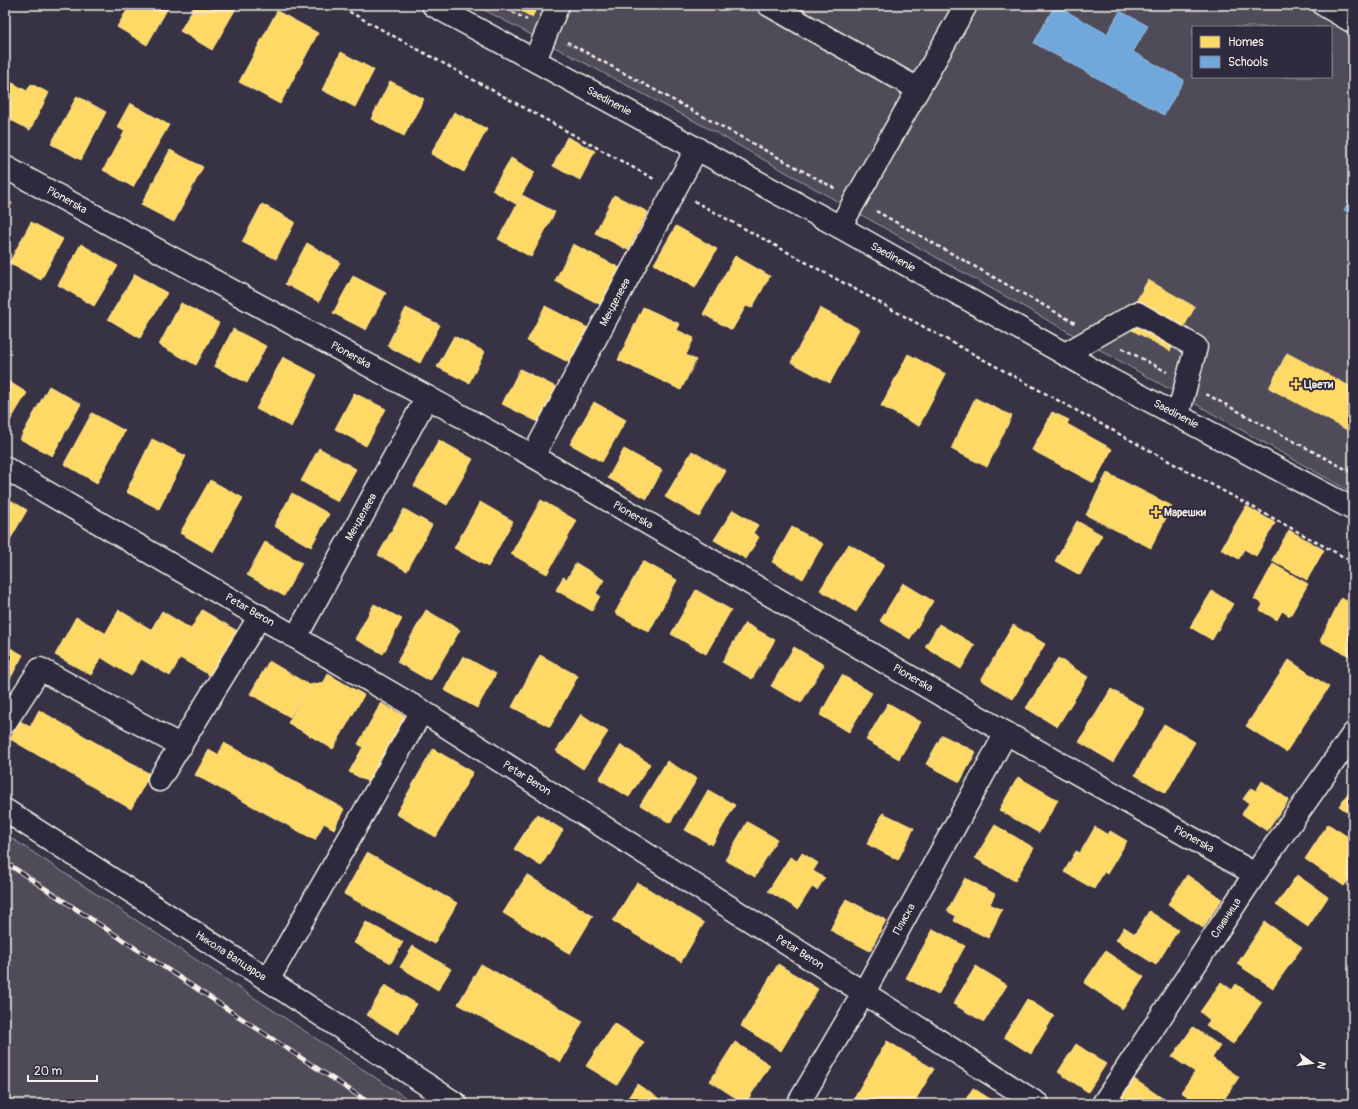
<svg xmlns="http://www.w3.org/2000/svg" width="1358" height="1109" font-family="Pangolin,sans-serif">
<style>
.green{fill:#504b59;stroke:#a29ea0;fill-rule:evenodd}
.homes{fill:#ffd966;stroke:#fce08d}
.schools{fill:#6fa8dc;stroke:#97bee0}
.lines{fill:none;stroke-linecap:round;stroke-linejoin:round}
.minor-casing{stroke:#f4f1e8;stroke-width:25}
.path{stroke:#f4f1e8;stroke-width:2.5;stroke-dasharray:4 3;stroke-linecap:butt}
.minor{stroke:#2f2a3d;stroke-width:22}
.rail-casing{stroke:#f4f1e8;stroke-width:4.5}
.rail{stroke:#2f2a3d;stroke-width:3;stroke-dasharray:9;stroke-linecap:butt}
.poi-dot{fill:#ffd166;stroke:#2f2a3d;stroke-width:1.5}
.labels{text-anchor:middle;dominant-baseline:central;stroke-width:4;stroke-linejoin:round;paint-order:stroke}
.street-label{font-size:11px;fill:#f4f1e8;stroke:#2f2a3d}
.poi-label{font-size:11px;font-weight:bold;fill:#f4f1e8;stroke:#2f2a3d;text-anchor:start}
</style>
<rect width="100%" height="100%" fill="#373244"/>
<filter id="ink" filterUnits="userSpaceOnUse"><feTurbulence type="fractalNoise" baseFrequency=".025" numOctaves="2"/><feDisplacementMap in="SourceGraphic" scale="8" xChannelSelector="R" yChannelSelector="G"/><feConvolveMatrix kernelMatrix="1 2 1 2 8 2 1 2 1" color-interpolation-filters="sRGB"/></filter>
<g filter="url(#ink)">
<g class="green">
<path d="M475 5H1353V493L713 131ZM1193 27H1331V77H1193Z"/>
<path d="M5 834 408 1099 405 1104H5Z"/>
</g>
<g class="homes">
<path d="M130 5 169 6 147 45 117 27Z"/>
<path d="M195 5H238L212 50 180 31Z"/>
<path d="M510 5H539L532 17Z"/>
<path d="M277 11 318 33 280 104 239 82Z"/>
<path d="M341 52 374 70 355 107 322 90Z"/>
<path d="M9 81 27 91 31 84 49 93 30 130 5 117V89Z"/>
<path d="M390 81 424 99 404 136 371 119Z"/>
<path d="M77 96 106 112 81 160 51 144Z"/>
<path d="M130 103 169 125 155 149 117 127Z"/>
<path d="M454 112 487 129 464 172 431 154Z"/>
<path d="M125 131 155 149 133 187 103 170Z"/>
<path d="M567 137 595 151 580 180 553 166Z"/>
<path d="M170 150 203 167 174 222 141 205Z"/>
<path d="M511 158 535 172 516 204 492 190Z"/>
<path d="M522 195 555 212 531 257 498 239Z"/>
<path d="M614 195 648 212 628 250 595 233Z"/>
<path d="M5 199 12 203 5 216Z"/>
<path d="M262 204 295 222 276 259 242 242Z"/>
<path d="M31 222 63 239 41 280 9 263Z"/>
<path d="M676 226 717 249 695 288 654 264Z"/>
<path d="M307 243 340 262 319 302 285 284Z"/>
<path d="M81 244 118 266 94 306 58 285Z"/>
<path d="M573 244 620 268 601 305 555 281Z"/>
<path d="M735 256 770 276 752 308 746 306 732 330 703 314Z"/>
<path d="M135 274 167 293 140 338 108 319Z"/>
<path d="M353 276 386 293 366 330 333 313Z"/>
<path d="M1148 280 1195 307 1170 351 1123 325Z"/>
<path d="M181 303 219 323 196 365 159 345Z"/>
<path d="M545 306 588 328 570 363 527 341Z"/>
<path d="M643 307 680 324 677 330 694 338 686 355 696 360 681 390 618 360Z"/>
<path d="M406 308 440 325 420 363 387 346Z"/>
<path d="M820 308 859 329 830 383 791 362Z"/>
<path d="M233 329 266 346 247 383 214 366Z"/>
<path d="M454 336 485 352 469 383 437 367Z"/>
<path d="M1287 353 1353 388V433L1269 388Z"/>
<path d="M908 354 946 374 919 426 881 406Z"/>
<path d="M283 357 317 375 291 427 256 409Z"/>
<path d="M520 369 556 387 538 422 502 404Z"/>
<path d="M5 379 27 393 5 429Z"/>
<path d="M49 386 81 404 52 456 20 439Z"/>
<path d="M354 393 386 409 366 446 335 429Z"/>
<path d="M975 398 1012 416 987 467 951 449Z"/>
<path d="M594 402 626 420 602 462 570 444Z"/>
<path d="M1052 412 1069 420 1067 424 1112 449 1094 483 1032 450Z"/>
<path d="M92 413 125 431 97 483 64 464Z"/>
<path d="M152 439 186 456 159 509 126 492Z"/>
<path d="M439 440 473 459 447 505 414 486Z"/>
<path d="M319 448 356 469 338 502 301 481Z"/>
<path d="M624 449 662 470 647 499 608 478Z"/>
<path d="M692 451 726 471 699 517 665 497Z"/>
<path d="M1107 473 1172 506 1151 548 1086 515Z"/>
<path d="M210 480 243 498 213 552 180 533Z"/>
<path d="M292 493 329 514 311 547 274 526Z"/>
<path d="M5 497 27 510 7 545 5 544Z"/>
<path d="M541 500 577 521 547 574 511 554Z"/>
<path d="M480 502 513 521 488 567 454 548Z"/>
<path d="M1246 506 1275 523 1256 556 1244 549 1239 559 1221 549Z"/>
<path d="M404 509 432 525 407 571 378 555Z"/>
<path d="M733 510 758 525 753 533 759 537 746 559 714 540Z"/>
<path d="M1077 521 1102 535 1080 575 1055 561Z"/>
<path d="M792 527 823 544 803 579 772 562Z"/>
<path d="M1289 530 1324 550 1307 580 1272 560Z"/>
<path d="M265 542 302 563 284 596 247 575Z"/>
<path d="M849 544 884 565 856 612 820 590Z"/>
<path d="M643 561 677 580 649 632 615 613Z"/>
<path d="M576 563 604 580 596 593 600 596 592 611 556 590 563 577 567 579Z"/>
<path d="M1273 564 1308 584 1290 616 1282 611 1277 620 1260 610 1263 604 1254 599Z"/>
<path d="M903 583 933 601 910 639 880 621Z"/>
<path d="M696 590 731 610 706 654 671 634Z"/>
<path d="M1212 591 1233 604 1212 640 1190 627Z"/>
<path d="M1341 598 1353 604V658L1320 641Z"/>
<path d="M374 604 402 619 383 654 355 639Z"/>
<path d="M119 610 152 630 136 656 141 659 131 676 94 653Z"/>
<path d="M202 610 239 632 213 677 180 658 193 636 191 629Z"/>
<path d="M426 610 460 630 430 681 397 662Z"/>
<path d="M162 611 191 629 193 636 170 676 136 656Z"/>
<path d="M76 617 105 633 94 653 101 657 91 675 55 655Z"/>
<path d="M745 623 775 640 752 679 722 662Z"/>
<path d="M939 624 975 645 961 669 925 647Z"/>
<path d="M1013 625 1045 644 1013 699 981 680Z"/>
<path d="M5 645 23 655 5 688Z"/>
<path d="M794 647 824 665 801 703 771 686Z"/>
<path d="M540 655 578 676 550 727 512 707Z"/>
<path d="M463 656 496 674 477 708 444 690Z"/>
<path d="M1058 658 1088 677 1057 727 1026 708Z"/>
<path d="M1289 660 1329 687 1286 752 1246 726Z"/>
<path d="M269 661 309 685 290 717 250 694Z"/>
<path d="M328 674 364 695 333 749 288 723 309 685 324 682Z"/>
<path d="M842 675 872 693 849 732 820 715Z"/>
<path d="M1111 689 1145 709 1113 762 1079 742Z"/>
<path d="M381 703 406 717 394 737 400 740 372 784 349 772 363 747 358 744Z"/>
<path d="M888 703 921 722 899 759 866 740Z"/>
<path d="M39 710 150 774 131 809 10 739 20 721 30 727Z"/>
<path d="M581 714 608 732 583 769 556 751Z"/>
<path d="M1164 724 1195 742 1166 793 1135 775Z"/>
<path d="M942 735 976 752 960 782 926 764Z"/>
<path d="M224 743 344 809 334 829 324 823 315 840 195 775 209 750 218 755Z"/>
<path d="M621 745 650 764 629 797 599 779Z"/>
<path d="M433 749 473 772 436 837 396 814Z"/>
<path d="M667 761 697 779 670 823 640 805Z"/>
<path d="M1018 777 1058 800 1039 833 999 810Z"/>
<path d="M1262 781 1289 800 1267 831 1242 814 1249 803 1243 799 1251 788 1256 791Z"/>
<path d="M1353 786V816L1339 806Z"/>
<path d="M708 790 735 805 712 845 685 830Z"/>
<path d="M883 813 914 828 898 860 867 844Z"/>
<path d="M537 814 563 830 541 866 514 849Z"/>
<path d="M747 822 777 839 755 877 725 860Z"/>
<path d="M1328 824 1353 840V875L1344 886 1305 859Z"/>
<path d="M995 825 1034 848 1015 881 975 858Z"/>
<path d="M1095 827 1108 835 1110 831 1127 841 1107 874 1104 872 1094 889 1064 872 1076 851 1080 853Z"/>
<path d="M367 853 457 903 434 944 344 894Z"/>
<path d="M802 853 818 863 813 871 825 878 817 890 812 887 798 909 768 891 790 857 797 861Z"/>
<path d="M527 875 593 916 570 954 503 913Z"/>
<path d="M1187 875 1222 899 1203 928 1168 904Z"/>
<path d="M1297 875 1328 897 1308 927 1276 905Z"/>
<path d="M965 878 995 894 990 904 1002 910 988 938 954 921 956 916 947 911Z"/>
<path d="M637 882 704 923 681 962 613 921Z"/>
<path d="M846 899 886 920 870 951 830 930Z"/>
<path d="M1149 911 1178 930 1156 965 1116 940 1124 927 1135 934Z"/>
<path d="M366 922 403 942 391 963 354 943Z"/>
<path d="M1265 922 1302 947 1273 988 1237 964Z"/>
<path d="M933 929 965 946 938 995 906 978Z"/>
<path d="M413 946 451 969 438 990 400 967Z"/>
<path d="M1105 951 1144 977 1123 1009 1084 983Z"/>
<path d="M481 964 583 1021 561 1062 458 1004Z"/>
<path d="M778 964 818 989 781 1051 741 1026Z"/>
<path d="M976 966 1007 985 984 1022 953 1004Z"/>
<path d="M1221 982 1232 990 1236 984 1262 1002 1233 1044 1206 1025 1210 1020 1200 1012Z"/>
<path d="M385 985 417 1004 398 1034 367 1015Z"/>
<path d="M1027 999 1054 1016 1031 1054 1004 1037Z"/>
<path d="M614 1023 644 1042 617 1085 586 1066Z"/>
<path d="M1193 1027 1220 1046 1212 1058 1239 1077 1221 1104H1199L1181 1092 1195 1072 1172 1057Z"/>
<path d="M887 1041 934 1069 913 1104H858L852 1101Z"/>
<path d="M735 1042 770 1065 745 1104 710 1081Z"/>
<path d="M1076 1044 1106 1064 1088 1092 1058 1072Z"/>
<path d="M1134 1079 1171 1104H1117Z"/>
<path d="M637 1084 667 1104H624Z"/>
<path d="M973 1088 998 1104H963Z"/>
</g>
<g class="schools">
<path d="M1055 5 1107 34 1120 11 1148 26 1133 52 1184 80 1164 115 1034 43Z"/>
<path d="M1353 194V215L1344 210Z"/>
</g>
<g class="lines">
<g class="minor-casing">
<g id="minor">
<path d="M433 5 840 227 1109 379 1353 509"/>
<path d="M769 5 918 89"/>
<path d="M1324 5 1353 22"/>
<path d="M535 60 558 5"/>
<path d="M5 167 427 397 533 456 1006 733 1255 874"/>
<path d="M840 227 966 5"/>
<path d="M1065 354 1137 313 1196 347 1178 415"/>
<path d="M533 456 697 148"/>
<path d="M5 468 422 711 1038 1104"/>
<path d="M296 637 427 397"/>
<path d="M5 723 40 669 181 746"/>
<path d="M159 780 260 616"/>
<path d="M5 810 268 980 456 1104"/>
<path d="M268 980 422 711"/>
<path d="M798 1104 864 992 1006 733"/>
<path d="M1103 1104 1255 874 1353 734"/>
</g>
</g>
<g class="path">
<path d="M337 5 654 179"/>
<path d="M500 5 527 20"/>
<path d="M567 42 836 189"/>
<path d="M694 201 1353 562"/>
<path d="M876 211 1075 323"/>
<path d="M1122 348 1167 372"/>
<path d="M1206 394 1353 473"/>
</g>
<use href="#minor" class="minor"/>
<g class="rail-casing">
<path id="rail" d="M5 862 371 1104"/>
</g>
<use href="#rail" class="rail"/>
</g>
</g>
<g class="poi-dot">
<path d="M1294 378h4v4h4v4h-4v4h-4v-4h-4v-4h4z"/>
<path d="M1154 506h4v4h4v4h-4v4h-4v-4h-4v-4h4z"/>
</g>
<g class="labels">
<g class="street-label">
<text transform="translate(609 101) rotate(28)">Saedinenie</text>
<text transform="translate(67 200) rotate(29)">Pionerska</text>
<text transform="translate(893 257) rotate(29)">Saedinenie</text>
<text transform="translate(615 302) rotate(-62)">Менделеев</text>
<text transform="translate(351 355) rotate(29)">Pionerska</text>
<text transform="translate(1176 414) rotate(28)">Saedinenie</text>
<text transform="translate(633 515) rotate(30)">Pionerska</text>
<text transform="translate(361 517) rotate(-61)">Менделеев</text>
<text transform="translate(250 610) rotate(30)">Petar Beron</text>
<text transform="translate(913 678) rotate(30)">Pionerska</text>
<text transform="translate(527 778) rotate(32)">Petar Beron</text>
<text transform="translate(1194 839) rotate(29)">Pionerska</text>
<text transform="translate(1226 918) rotate(-57)">Сливница</text>
<text transform="translate(904 919) rotate(-61)">Плиска</text>
<text transform="translate(800 952) rotate(32)">Petar Beron</text>
<text transform="translate(231 956) rotate(33)">Никола Вапцаров</text>
</g>
<g class="poi-label">
<text x="1304" y="384">Цвети</text>
<text x="1164" y="512">Марешки</text>
</g>
</g>
<rect width="1358" height="1109" fill="none" stroke="#2f2a3d" stroke-width="20"/>
<rect x="10" y="10" width="1338" height="1089" fill="none" stroke="#f4f1e8" stroke-width="1.5" filter="url(#ink)"/>
<rect x="1192" y="26" width="140" height="52" fill="#2f2a3d" stroke="#7e7a81"/>
<rect x="1200" y="36" width="20" height="12" fill="#ffd966" stroke="#7e7a81"/>
<text x="1228" y="46" font-size="12" fill="#f4f1e8">Homes</text>
<rect x="1200" y="56" width="20" height="12" fill="#6fa8dc" stroke="#7e7a81"/>
<text x="1228" y="66" font-size="12" fill="#f4f1e8">Schools</text>
<g transform="translate(1312 1063) rotate(104)" stroke="#2f2a3d" stroke-width="3" paint-order="stroke">
<path d="M0-3L7 15L0 10L-7 15Z" fill="#f4f1e8"/>
<text y="-6" font-size="11" font-weight="bold" text-anchor="middle" fill="#f4f1e8">N</text>
</g>
<path d="M28 1075v6h69v-6" fill="none" stroke="#f4f1e8" stroke-width="2"/>
<text x="34" y="1075" font-size="12" fill="#f4f1e8" stroke="#2f2a3d" stroke-width="3" paint-order="stroke">20 m</text>
</svg>
